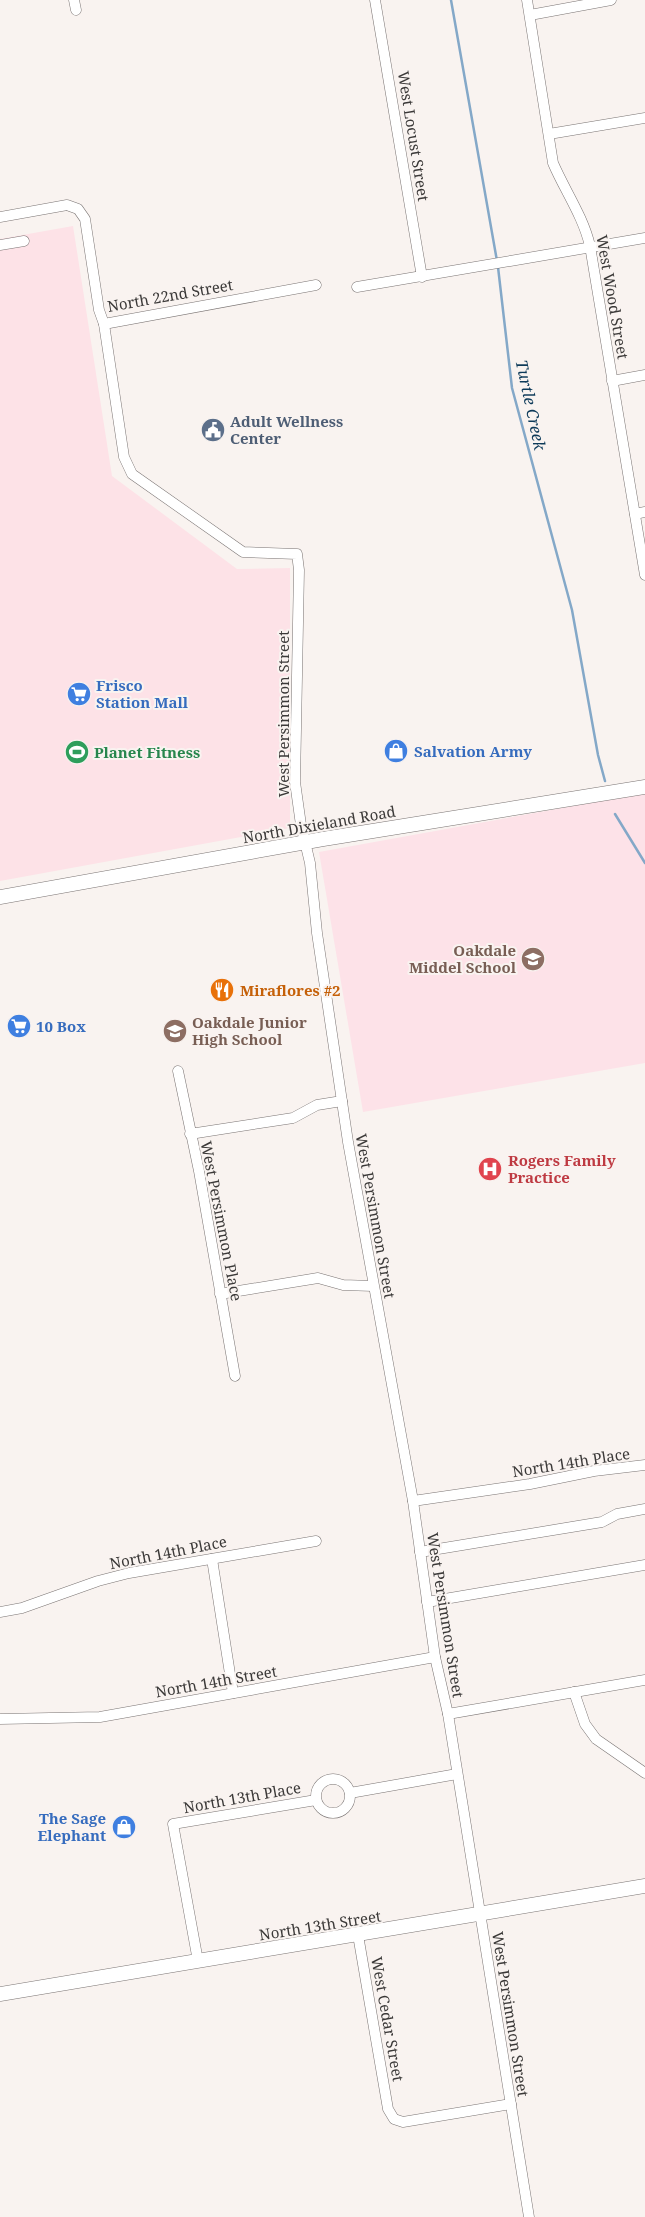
<svg xmlns="http://www.w3.org/2000/svg" width="645" height="2217" font-family="'Noto Serif',serif">
<style>
.commercial{fill:#fde2e7}
.education{fill:#fde2e8}
.lines{fill:none;stroke-linecap:round;stroke-linejoin:round}
.stream{stroke:#84a8c8;stroke-width:2.5}
.minor-casing{stroke:#7a7473;stroke-width:11}
.secondary-casing{stroke:#7a7473;stroke-width:15}
.minor{stroke:#fff;stroke-width:10}
.secondary{stroke:#fff;stroke-width:14}
.labels{text-anchor:middle;dominant-baseline:central;stroke-width:4;stroke-linejoin:round;paint-order:stroke}
.street-label{font-size:15px;fill:#3b3938;stroke:#f9f3f0}
.service-label{font-size:15px;font-weight:bold;fill:#4e5e75;stroke:#f9f3f0;text-anchor:start}
.shop-label{font-size:15px;font-weight:bold;fill:#366cbe;stroke:#f9f3f0;text-anchor:start}
.leisure-label{font-size:15px;font-weight:bold;fill:#27864d;stroke:#f9f3f0;text-anchor:start}
.education-label{font-size:15px;font-weight:bold;fill:#785e54;stroke:#f9f3f0;text-anchor:end}
.food-label{font-size:15px;font-weight:bold;fill:#c56008;stroke:#f9f3f0;text-anchor:start}
.health-label{font-size:15px;font-weight:bold;fill:#be3a42;stroke:#f9f3f0;text-anchor:start}
.water-label{font-size:16px;font-style:italic;fill:#0d3a59;stroke:#f9f3f0}
</style>
<rect width="100%" height="100%" fill="#f9f3f0"/>
<path class="commercial" d="M73 226 112 476 237 569 290 568V828L0 881V239Z"/>
<path class="education" d="M645 793V1063L363 1112 319 852Z"/>
<g class="lines">
<g class="stream">
<path d="M451 0 497 261"/>
<path d="M498 267 512 388 572 610 598 755 605 781"/>
<path d="M615 814 645 863"/>
</g>
<g class="minor-casing">
<g id="minor">
<path d="M74 0 76 10"/>
<path d="M375 0 422 277"/>
<path d="M527 0 553 163C565 191 583 216 590 246L645 575"/>
<path d="M530 15 611 0"/>
<path d="M549 134 645 118"/>
<path d="M0 217 67 205 78 209 85 219 99 310 104 324 316 285"/>
<path d="M0 245 24 241"/>
<path d="M357 287 645 238"/>
<path d="M104 324 124 457 132 474 243 552 297 554 299 570 295 782 301 825 310 863 317 933 348 1142 413 1501 435 1657 448 1714 529 2217"/>
<path d="M612 381 645 375"/>
<path d="M635 514 645 512"/>
<path d="M178 1071 199 1171 235 1376"/>
<path d="M190 1134 293 1118 317 1105 342 1101"/>
<path d="M220 1294 318 1278 343 1285 373 1286"/>
<path d="M413 1501 530 1484 594 1471 645 1465"/>
<path d="M420 1552 602 1522 617 1514 645 1509"/>
<path d="M212 1559 233 1693"/>
<path d="M427 1602 645 1565"/>
<path d="M0 1612 22 1608 98 1581 129 1573 316 1541"/>
<path d="M574 1692 585 1724 596 1739 645 1773"/>
<path d="M448 1714 645 1680"/>
<path d="M0 1719 100 1717 435 1657"/>
<circle cx="333" cy="1796" r="17"/>
<path d="M350 1793 457 1774"/>
<path d="M358 1935 388 2109 394 2119 403 2122 511 2104"/>
<path d="M198 1961 173 1824 316 1800"/>
</g>
</g>
<g class="secondary-casing">
<g id="secondary">
<path d="M0 897 323 839 645 787"/>
<path d="M0 1994 645 1886"/>
</g>
</g>
<use href="#minor" class="minor"/>
<use href="#secondary" class="secondary"/>
</g>
<defs>
<g id="civic-disc" transform="scale(1.25)"><circle r="9.5" fill="#5c6f8a" stroke="#f9f3f0"/><path d="M-.6-6.5H3V-4.5H.6V-3L4-1V1h2V6H-6V1h2V-1L-.6-3ZM-1.2 2.5V6h2.4V2.5Z" fill="#fff"/></g>
<g id="supermarket-disc" transform="scale(1.25)"><circle r="9.5" fill="#3f7fe0" stroke="#f9f3f0"/><path d="M-6-5.5h2.5l.6 2H6L4.5 2H-2.5L-4.4-4H-6ZM-1.5 3.2a1.3 1.3 0 1 0 .1 0ZM3 3.2a1.3 1.3 0 1 0 .1 0Z" fill="#fff"/></g>
<g id="shop-disc" transform="scale(1.25)"><circle r="9.5" fill="#3f7fe0" stroke="#f9f3f0"/><path d="M-5-2.5h2.3a2.7 3.5 0 0 1 5.4 0H5L5.5 6h-11ZM-1.5-2.5h3a1.5 2.3 0 0 0-3 0Z" fill="#fff"/></g>
<g id="stadium-disc" transform="scale(1.25)"><circle r="9.5" fill="#2e9e5b" stroke="#f9f3f0"/><path d="M0-5a6.5 5 0 1 0 0 10a6.5 5 0 1 0 0-10ZM-3.5-1.8h7v3.6h-7Z" fill="#fff"/></g>
<g id="school-disc" transform="scale(1.25)"><circle r="9.5" fill="#8d6e63" stroke="#f9f3f0"/><path d="M0-5L7-2L0 1L-7-2ZM-4 1L0 2.5L4 1V4Q0 6-4 4Z" fill="#fff"/></g>
<g id="restaurant-disc" transform="scale(1.25)"><circle r="9.5" fill="#e8710a" stroke="#f9f3f0"/><path d="M-5-6h1v4h1v-4h1v4h1v-4h1v5L-1.5 .5V6h-2V.5L-5-1ZM5-6V6H3V1.5H1.5Q1.5-4 5-6Z" fill="#fff"/></g>
<g id="hospital-disc" transform="scale(1.25)"><circle r="9.5" fill="#e0444e" stroke="#f9f3f0"/><path d="M-5-5h3v3.5h4V-5h3V5h-3V1.5h-4V5h-3Z" fill="#fff"/></g>
</defs>
<g fill-rule="evenodd">
<use href="#civic-disc" x="213" y="430"/>
<use href="#supermarket-disc" x="79" y="694"/>
<use href="#shop-disc" x="396" y="751"/>
<use href="#stadium-disc" x="77" y="752"/>
<use href="#school-disc" x="533" y="959"/>
<use href="#restaurant-disc" x="222" y="990"/>
<use href="#supermarket-disc" x="19" y="1026"/>
<use href="#school-disc" x="175" y="1031"/>
<use href="#hospital-disc" x="490" y="1169"/>
<use href="#shop-disc" x="124" y="1827"/>
</g>
<g class="labels">
<g class="street-label">
<text transform="translate(414 136) rotate(81)">West Locust Street</text>
<text transform="translate(170 295) rotate(-10)">North 22nd Street</text>
<text transform="translate(613 297) rotate(80)">West Wood Street</text>
<text transform="translate(283 714) rotate(-90)">West Persimmon Street</text>
<text transform="translate(319 824) rotate(-10)">North Dixieland Road</text>
<text transform="translate(376 1216) rotate(80)">West Persimmon Street</text>
<text transform="translate(222 1221) rotate(79)">West Persimmon Place</text>
<text transform="translate(571 1462) rotate(-9)">North 14th Place</text>
<text transform="translate(168 1552) rotate(-11)">North 14th Place</text>
<text transform="translate(446 1615) rotate(81)">West Persimmon Street</text>
<text transform="translate(216 1681) rotate(-10)">North 14th Street</text>
<text transform="translate(242 1797) rotate(-10)">North 13th Place</text>
<text transform="translate(320 1925) rotate(-9)">North 13th Street</text>
<text transform="translate(511 2014) rotate(81)">West Persimmon Street</text>
<text transform="translate(388 2019) rotate(80)">West Cedar Street</text>
</g>
<g class="service-label">
<text x="230" y="421">Adult Wellness<tspan x="230" dy="17">Center</tspan></text>
</g>
<g class="shop-label">
<text x="96" y="685">Frisco<tspan x="96" dy="17">Station Mall</tspan></text>
<text x="414" y="751">Salvation Army</text>
<text x="36" y="1026">10 Box</text>
<text x="106" y="1818" text-anchor="end">The Sage<tspan x="106" dy="17">Elephant</tspan></text>
</g>
<g class="leisure-label">
<text x="94" y="752">Planet Fitness</text>
</g>
<g class="education-label">
<text x="516" y="950">Oakdale<tspan x="516" dy="17">Middel School</tspan></text>
<text x="192" y="1022" text-anchor="start">Oakdale Junior<tspan x="192" dy="17">High School</tspan></text>
</g>
<g class="food-label">
<text x="240" y="990">Miraflores #2</text>
</g>
<g class="health-label">
<text x="508" y="1160">Rogers Family<tspan x="508" dy="17">Practice</tspan></text>
</g>
<g class="water-label">
<text transform="translate(531 405) rotate(78)">Turtle Creek</text>
</g>
</g>
</svg>
